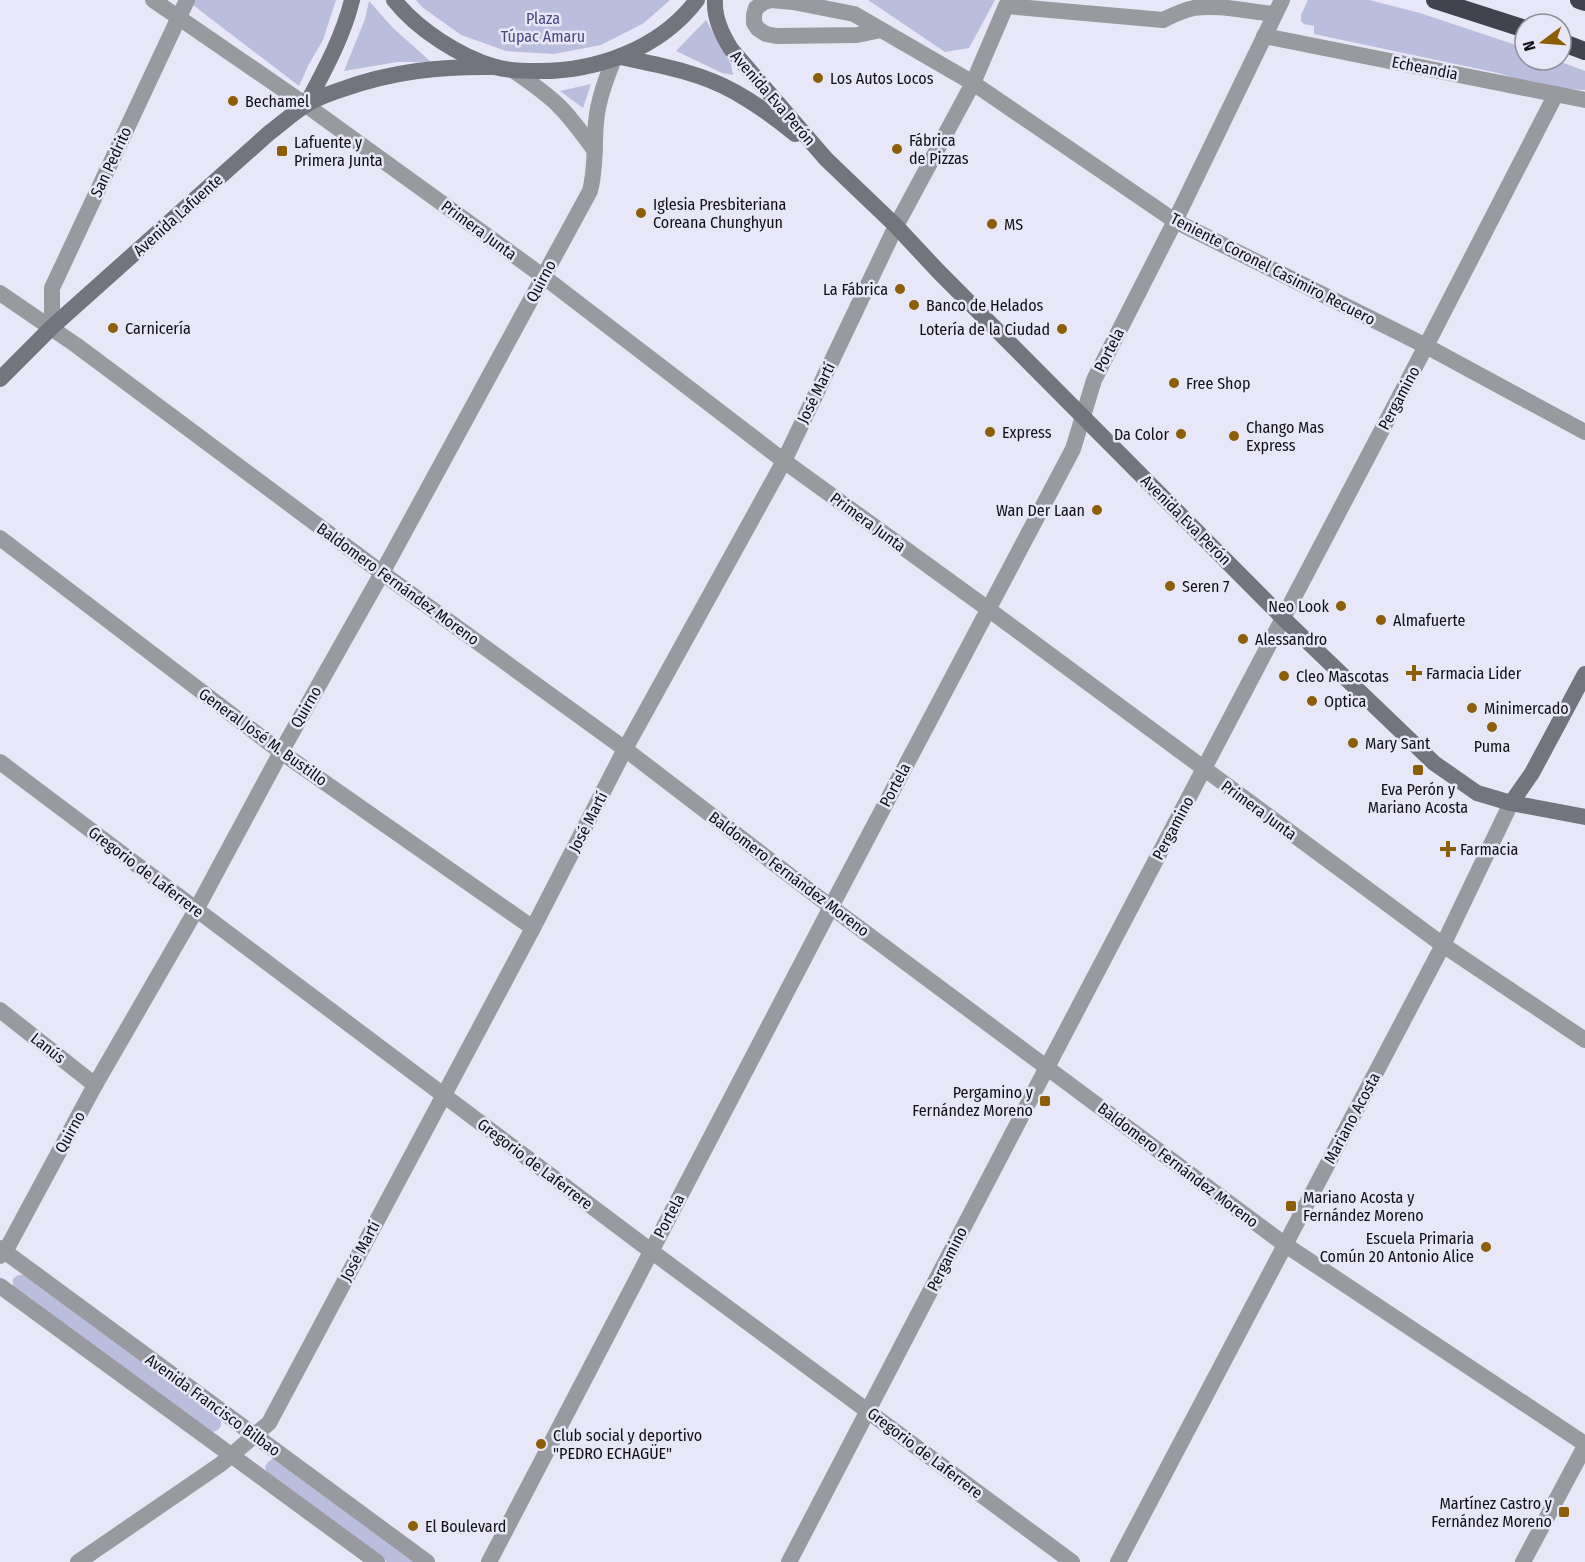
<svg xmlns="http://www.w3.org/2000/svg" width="1585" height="1562" font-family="'Fira Sans Condensed',sans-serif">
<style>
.green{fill:#bbbddc}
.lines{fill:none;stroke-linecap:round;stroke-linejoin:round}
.minor{stroke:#999aa0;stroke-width:16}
.tertiary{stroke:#999aa0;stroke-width:16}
.secondary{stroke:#73747d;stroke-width:16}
.motorway{stroke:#42434f;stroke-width:18}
.poi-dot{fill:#8d5e06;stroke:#e7e7f7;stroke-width:2}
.labels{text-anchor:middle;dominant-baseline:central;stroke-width:5;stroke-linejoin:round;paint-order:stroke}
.park-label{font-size:16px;fill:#4b4981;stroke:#e7e7f7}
.street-label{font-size:16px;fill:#101016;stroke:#e7e7f7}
.poi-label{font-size:16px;fill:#101016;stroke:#e7e7f7;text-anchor:start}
</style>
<rect width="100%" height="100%" fill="#e7e7f7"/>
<g class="green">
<path d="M195 0H336L323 40 309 64 299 86 193 5Z"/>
<path d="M416 0H670L644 23 601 45 554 54 506 51 461 35 422 7Z"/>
<path d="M868 0H995L969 48 945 52Z"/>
<path d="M1308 0H1369L1420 13 1525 48V60H1556L1585 71V90L1547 88 1498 73 1314 34V26L1304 24 1301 21V15Z"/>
<path d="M369 1 393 28 431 62H397L344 71 365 19Z"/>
<path d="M706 20 731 64 733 75 722 73 676 51Z"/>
<path d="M591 84 583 108 560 91Z"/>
<path d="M18 1275H24L221 1420C222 1427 219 1431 212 1432L13 1287V1279Z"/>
<path d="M273 1459 277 1460 415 1562H387L267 1473 265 1466 269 1461Z"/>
</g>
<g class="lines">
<g class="minor">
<path d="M153 0 306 105 544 277 784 461 988 609 1443 945 1585 1040"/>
<path d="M881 30 857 35 776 36 766 34 758 29 754 23V15L756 8 764 2 771 0 793 2 854 14 973 83 1175 221 1426 346 1585 432"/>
<path d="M1264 36 1585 100"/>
<path d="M514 71C530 82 546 93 559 106 573 120 584 136 595 151"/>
<path d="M0 293 76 345 382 573 625 749 831 907 1284 1244 1585 1444"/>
<path d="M52 327V288L187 0"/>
<path d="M0 538 281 752 533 928"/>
<path d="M0 762 651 1251 1072 1562"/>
<path d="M0 1010 95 1085"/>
<path d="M0 1256 5 1252 95 1085 196 910 281 752 382 573 590 191C596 168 594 146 596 122 598 100 606 79 614 59"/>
<path d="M78 1562 221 1464 269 1423 533 928 625 749 784 461 896 226 973 83 1006 6 1163 20C1173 15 1183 10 1194 8 1218 4 1250 12 1275 14"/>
<path d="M489 1562 831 907 1073 449 1094 380 1175 221 1282 0"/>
<path d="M789 1562 1034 1092 1426 346 1556 94"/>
<path d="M1523 1562 1585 1446"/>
</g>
<g class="tertiary">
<path d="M0 1248 427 1562"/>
<path d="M0 1286 377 1562"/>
<path d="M1118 1562 1443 945 1511 803"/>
</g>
<g class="secondary">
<path d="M394 0C418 30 459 56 495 67 509 71 523 71 536 71 596 72 660 49 697 0"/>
<path d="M715 0C714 17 722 35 731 49L826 159 896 226 938 271 1284 619 1434 763 1477 793 1511 803 1585 817"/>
<path d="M620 57C658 65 700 72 735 92 756 104 776 118 795 134"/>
<path d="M306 105C324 71 343 37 352 0"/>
<path d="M0 379 52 327 269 133C281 124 293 113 306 105 316 98 329 94 340 90 392 71 442 66 496 67"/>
<path d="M1511 803 1532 773 1585 674"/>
</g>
<g class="motorway">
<path d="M1435 0 1525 29"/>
<path d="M1579 0 1585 2"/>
<path d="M1561 42 1585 51"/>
</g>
</g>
<g class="poi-dot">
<circle cx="818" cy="78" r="6"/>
<circle cx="233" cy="101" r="6"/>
<circle cx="897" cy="149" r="6"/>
<rect x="276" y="145" width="12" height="12" rx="3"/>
<circle cx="641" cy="213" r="6"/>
<circle cx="992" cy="224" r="6"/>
<circle cx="900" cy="289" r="6"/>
<circle cx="914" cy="305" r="6"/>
<circle cx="113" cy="328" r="6"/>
<circle cx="1062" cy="329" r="6"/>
<circle cx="1174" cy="383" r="6"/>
<circle cx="990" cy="432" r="6"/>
<circle cx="1181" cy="434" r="6"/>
<circle cx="1234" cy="436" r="6"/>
<circle cx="1097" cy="510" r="6"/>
<circle cx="1170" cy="586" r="6"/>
<circle cx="1341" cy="606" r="6"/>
<circle cx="1381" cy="620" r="6"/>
<circle cx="1243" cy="639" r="6"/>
<path d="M1411 664h6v6h6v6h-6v6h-6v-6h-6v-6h6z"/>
<circle cx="1284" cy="676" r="6"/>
<circle cx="1312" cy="701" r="6"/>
<circle cx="1472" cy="708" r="6"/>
<circle cx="1492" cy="727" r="6"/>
<circle cx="1353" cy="743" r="6"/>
<rect x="1412" y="764" width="12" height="12" rx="3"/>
<path d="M1445 840h6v6h6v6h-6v6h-6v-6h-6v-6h6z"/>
<rect x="1039" y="1095" width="12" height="12" rx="3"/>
<rect x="1285" y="1200" width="12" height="12" rx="3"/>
<circle cx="1486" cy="1247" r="6"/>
<circle cx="541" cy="1444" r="6"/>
<rect x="1558" y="1506" width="12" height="12" rx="3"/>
<circle cx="413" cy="1526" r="6"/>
</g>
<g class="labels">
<g class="park-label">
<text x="543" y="18">Plaza<tspan x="543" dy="18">Túpac Amaru</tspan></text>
</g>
<g class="street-label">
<text transform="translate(1425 68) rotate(11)">Echeandia</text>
<text transform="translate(773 98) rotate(49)">Avenida Eva Perón</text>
<text transform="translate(111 162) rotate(-65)">San Pedrito</text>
<text transform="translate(178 215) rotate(-42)">Avenida Lafuente</text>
<text transform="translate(479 230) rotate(36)">Primera Junta</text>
<text transform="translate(1273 269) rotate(27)">Teniente Coronel Casimiro Recuero</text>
<text transform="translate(541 281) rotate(-62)">Quirno</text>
<text transform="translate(1109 350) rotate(-63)">Portela</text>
<text transform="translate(816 393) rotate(-64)">José Martí</text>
<text transform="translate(1399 398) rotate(-62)">Pergamino</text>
<text transform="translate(1186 520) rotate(45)">Avenida Eva Perón</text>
<text transform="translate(868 522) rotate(36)">Primera Junta</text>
<text transform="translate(398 584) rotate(36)">Baldomero Fernández Moreno</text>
<text transform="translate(306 707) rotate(-60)">Quirno</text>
<text transform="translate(263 737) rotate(36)">General José M. Bustillo</text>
<text transform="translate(895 785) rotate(-62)">Portela</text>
<text transform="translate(1259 810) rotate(36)">Primera Junta</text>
<text transform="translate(588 822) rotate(-63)">José Martí</text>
<text transform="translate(1173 828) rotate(-62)">Pergamino</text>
<text transform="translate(146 872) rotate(37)">Gregorio de Laferrere</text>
<text transform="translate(789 874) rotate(37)">Baldomero Fernández Moreno</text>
<text transform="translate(48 1048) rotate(38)">Lanús</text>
<text transform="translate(1352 1118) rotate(-62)">Mariano Acosta</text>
<text transform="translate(70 1132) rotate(-61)">Quirno</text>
<text transform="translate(535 1164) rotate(37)">Gregorio de Laferrere</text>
<text transform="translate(1178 1165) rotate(37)">Baldomero Fernández Moreno</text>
<text transform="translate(669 1216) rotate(-62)">Portela</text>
<text transform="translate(360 1251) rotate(-62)">José Martí</text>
<text transform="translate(947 1259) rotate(-63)">Pergamino</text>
<text transform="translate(213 1405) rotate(36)">Avenida Francisco Bilbao</text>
<text transform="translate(925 1453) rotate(37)">Gregorio de Laferrere</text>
</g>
<g class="poi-label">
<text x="830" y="78">Los Autos Locos</text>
<text x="245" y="101">Bechamel</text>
<text x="909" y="140">Fábrica<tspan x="909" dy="18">de Pizzas</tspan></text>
<text x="294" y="142">Lafuente y<tspan x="294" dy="18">Primera Junta</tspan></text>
<text x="653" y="204">Iglesia Presbiteriana<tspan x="653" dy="18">Coreana Chunghyun</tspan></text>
<text x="1004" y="224">MS</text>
<text x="888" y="289" text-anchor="end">La Fábrica</text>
<text x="926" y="305">Banco de Helados</text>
<text x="125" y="328">Carnicería</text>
<text x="1050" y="329" text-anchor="end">Lotería de la Ciudad</text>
<text x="1186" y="383">Free Shop</text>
<text x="1246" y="427">Chango Mas<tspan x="1246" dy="18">Express</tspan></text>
<text x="1002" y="432">Express</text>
<text x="1169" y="434" text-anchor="end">Da Color</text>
<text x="1085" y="510" text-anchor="end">Wan Der Laan</text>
<text x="1182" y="586">Seren 7</text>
<text x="1329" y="606" text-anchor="end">Neo Look</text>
<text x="1393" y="620">Almafuerte</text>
<text x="1255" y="639">Alessandro</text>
<text x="1426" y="673">Farmacia Lider</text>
<text x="1296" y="676">Cleo Mascotas</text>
<text x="1324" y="701">Optica</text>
<text x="1484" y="708">Minimercado</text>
<text x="1365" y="743">Mary Sant</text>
<text x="1492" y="746" text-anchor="middle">Puma</text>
<text x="1418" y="789" text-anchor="middle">Eva Perón y<tspan x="1418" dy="18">Mariano Acosta</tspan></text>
<text x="1460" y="849">Farmacia</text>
<text x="1033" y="1092" text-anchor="end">Pergamino y<tspan x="1033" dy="18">Fernández Moreno</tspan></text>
<text x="1303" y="1197">Mariano Acosta y<tspan x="1303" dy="18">Fernández Moreno</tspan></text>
<text x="1474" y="1238" text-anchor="end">Escuela Primaria<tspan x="1474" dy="18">Común 20 Antonio Alice</tspan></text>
<text x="553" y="1435">Club social y deportivo<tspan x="553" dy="18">"PEDRO ECHAGÜE"</tspan></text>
<text x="1552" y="1503" text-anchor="end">Martínez Castro y<tspan x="1552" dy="18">Fernández Moreno</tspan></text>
<text x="425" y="1526">El Boulevard</text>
</g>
</g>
<g transform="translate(1543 42) rotate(254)"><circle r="28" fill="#e7e7f7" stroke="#91919d" stroke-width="1.5"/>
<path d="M0-4.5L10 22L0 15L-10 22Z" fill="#8d5e06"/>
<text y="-9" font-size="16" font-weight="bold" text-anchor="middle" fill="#101016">N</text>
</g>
</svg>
